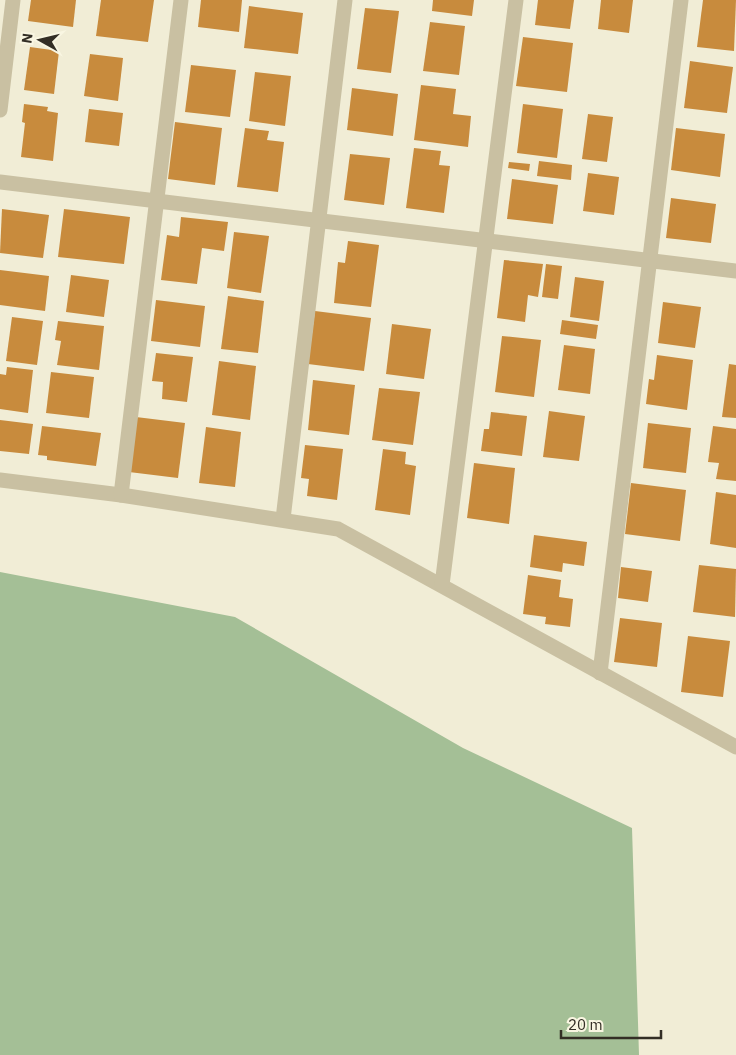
<svg xmlns="http://www.w3.org/2000/svg" width="736" height="1055" font-family="'IBM Plex Sans',sans-serif">
<style>
.green{fill:#a4bf96}
.building{fill:#c88b3d}
.lines{fill:none;stroke-linecap:round;stroke-linejoin:round}
.minor{stroke:#c9c0a2;stroke-width:15}
</style>
<rect width="100%" height="100%" fill="#f1edd6"/>
<path class="green" d="M0 572 235 617 463 748 632 828 639 1055H0Z"/>
<g class="building">
<path d="M31 0H76L73 27 28 21Z"/>
<path d="M101 0H154L148 42 96 36Z"/>
<path d="M201 0H242L239 32 198 27Z"/>
<path d="M433 0H474L472 16 432 11Z"/>
<path d="M538 0H574L570 29 535 25Z"/>
<path d="M601 0H633L629 33 598 29Z"/>
<path d="M703 0H736L734 51 697 47Z"/>
<path d="M249 6 303 13 298 54 244 48Z"/>
<path d="M365 8 399 11 391 73 357 69Z"/>
<path d="M430 22 465 26 459 75 423 71Z"/>
<path d="M523 37 573 43 567 92 516 86Z"/>
<path d="M30 47 59 51 54 94 24 90Z"/>
<path d="M90 54 123 58 118 101 84 96Z"/>
<path d="M690 61 733 67 727 113 684 108Z"/>
<path d="M191 65 236 70 230 117 185 112Z"/>
<path d="M255 72 291 76 285 126 249 121Z"/>
<path d="M421 85 456 89 453 114 471 116 468 147 414 140Z"/>
<path d="M352 88 398 94 393 136 347 130Z"/>
<path d="M24 104 48 107 47 111 58 113 53 161 21 157 25 123 22 122Z"/>
<path d="M523 104 563 109 557 158 517 153Z"/>
<path d="M89 109 123 113 119 146 85 142Z"/>
<path d="M588 114 613 117 607 162 582 159Z"/>
<path d="M175 122 222 128 215 185 168 179Z"/>
<path d="M245 128 269 131 267 140 284 142 278 192 237 187Z"/>
<path d="M676 128 725 134 720 177 671 170Z"/>
<path d="M414 148 441 151 439 165 450 166 444 213 406 208Z"/>
<path d="M350 154 390 158 384 205 344 200Z"/>
<path d="M539 161 572 165 571 180 537 176Z"/>
<path d="M509 162 530 164 529 171 508 168Z"/>
<path d="M588 173 619 177 614 215 583 211Z"/>
<path d="M512 179 558 185 553 224 507 219Z"/>
<path d="M671 198 716 204 711 243 666 238Z"/>
<path d="M2 209 49 215 43 258 0 253Z"/>
<path d="M64 209 130 217 124 264 58 257Z"/>
<path d="M181 217 228 222 224 251 202 248 197 284 161 280 167 235 179 237Z"/>
<path d="M234 232 269 236 261 293 227 288Z"/>
<path d="M348 241 379 245 371 307 334 303 338 262 345 263Z"/>
<path d="M504 260 543 264 538 297 528 295 525 322 497 318Z"/>
<path d="M546 264 562 266 558 299 542 297Z"/>
<path d="M0 270 49 276 45 311 0 305Z"/>
<path d="M71 275 109 280 104 317 66 312Z"/>
<path d="M575 277 604 281 599 321 570 317Z"/>
<path d="M228 296 264 301 258 353 221 349Z"/>
<path d="M156 300 205 306 200 347 151 341Z"/>
<path d="M663 302 701 307 695 348 658 343Z"/>
<path d="M315 311 371 318 364 371 308 364Z"/>
<path d="M12 317 43 321 37 365 6 361Z"/>
<path d="M562 320 598 325 596 339 560 334Z"/>
<path d="M58 321 104 326 99 370 57 365 61 341 55 340Z"/>
<path d="M392 324 431 329 424 379 386 374Z"/>
<path d="M502 336 541 340 534 397 495 392Z"/>
<path d="M564 345 595 349 590 394 558 390Z"/>
<path d="M156 353 193 357 187 402 162 399 163 382 152 381Z"/>
<path d="M657 355 693 360 687 410 646 404 649 379 654 380Z"/>
<path d="M219 361 256 366 250 420 212 415Z"/>
<path d="M729 364 736 365V418L722 417Z"/>
<path d="M7 367 33 370 28 413 0 409V374L6 375Z"/>
<path d="M51 372 94 377 89 418 46 413Z"/>
<path d="M313 380 355 385 349 435 308 430Z"/>
<path d="M379 388 420 392 413 445 372 440Z"/>
<path d="M549 411 585 416 579 461 543 457Z"/>
<path d="M491 412 527 416 522 456 481 451 484 429H489Z"/>
<path d="M136 417 185 423 178 478 129 472Z"/>
<path d="M0 420 33 424 29 454 0 451Z"/>
<path d="M648 423 691 428 686 473 643 468Z"/>
<path d="M42 426 101 433 96 466 47 460V456L38 455Z"/>
<path d="M713 426 736 429V481L716 479 719 463 708 462Z"/>
<path d="M206 427 241 432 235 487 199 483Z"/>
<path d="M305 445 343 449 337 500 307 496 309 479 301 478Z"/>
<path d="M383 449 406 452 405 464 416 466 410 515 375 510Z"/>
<path d="M474 463 515 468 509 524 467 518Z"/>
<path d="M631 483 686 490 680 541 625 534Z"/>
<path d="M716 492 736 495V548L710 544Z"/>
<path d="M534 535 587 542 584 566 563 563 562 572 530 567Z"/>
<path d="M699 565 736 569 735 617 693 612Z"/>
<path d="M621 567 652 571 648 602 618 598Z"/>
<path d="M528 575 561 580 559 597 573 599 570 627 545 624 546 617 523 614Z"/>
<path d="M620 618 662 623 657 667 614 662Z"/>
<path d="M688 636 730 641 723 697 681 692Z"/>
</g>
<g class="lines">
<g class="minor">
<path d="M0 110 13 0"/>
<path d="M0 182 736 271"/>
<path d="M0 480 121 495 338 529 736 747"/>
<path d="M121 495 181 0"/>
<path d="M283 519 345 0"/>
<path d="M442 585 516 0"/>
<path d="M600 673 681 0"/>
</g>
</g>
<g transform="translate(40 40) rotate(278)" stroke="#f9f6e2" stroke-width="4" paint-order="stroke">
<path d="M0-4L9 19L0 12L-9 19Z" fill="#332e25"/>
<text y="-8" font-size="14" font-weight="bold" text-anchor="middle" fill="#332e25">N</text>
</g>
<path d="M561 1030v8h100v-8" fill="none" stroke="#332e25" stroke-width="2.5"/>
<text x="568" y="1030" font-size="15" fill="#332e25" stroke="#f9f6e2" stroke-width="4" paint-order="stroke">20 m</text>
</svg>
